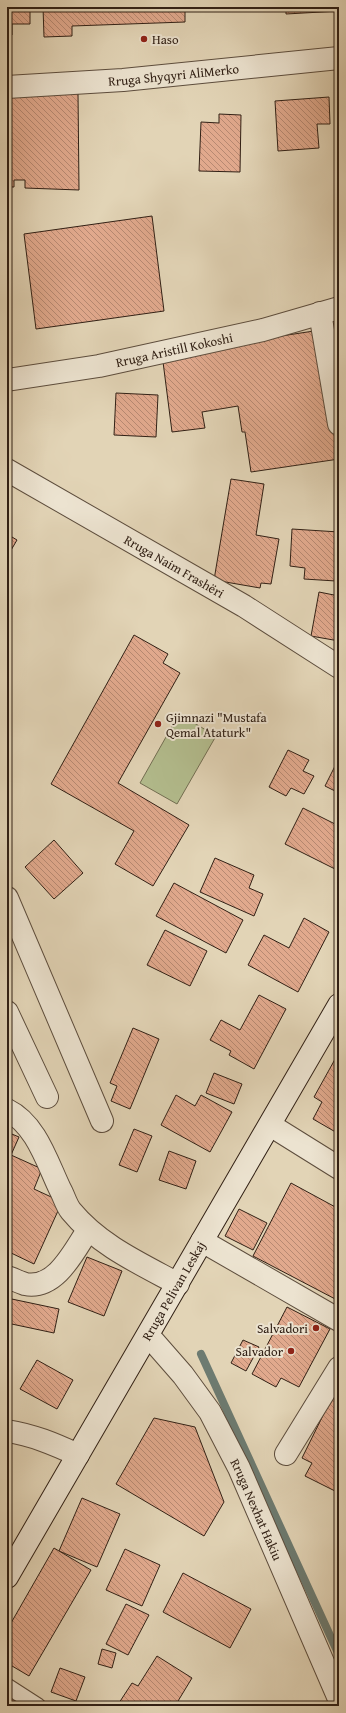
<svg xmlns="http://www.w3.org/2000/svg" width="346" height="1713" font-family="'Gentium Book Plus',serif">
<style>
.pitch{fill:#b3bd8e;stroke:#726e52}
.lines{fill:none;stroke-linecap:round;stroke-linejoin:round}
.stream{stroke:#6d7b71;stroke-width:8}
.building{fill:url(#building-back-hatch);stroke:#312015}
.lane-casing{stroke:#5d4d3d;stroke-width:17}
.street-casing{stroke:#5d4d3d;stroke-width:24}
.secondary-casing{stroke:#312015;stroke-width:24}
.lane{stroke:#ece3d0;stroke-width:15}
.street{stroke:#ece3d0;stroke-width:22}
.secondary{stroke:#ece3d0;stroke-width:22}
.poi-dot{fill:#8f2418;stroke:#ece3d0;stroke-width:1.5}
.labels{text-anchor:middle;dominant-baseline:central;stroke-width:4;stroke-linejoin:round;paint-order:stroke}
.poi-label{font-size:13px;fill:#312015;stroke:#ece3d0;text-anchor:start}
.street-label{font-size:13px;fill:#312015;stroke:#ece3d0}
</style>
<defs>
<pattern id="building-back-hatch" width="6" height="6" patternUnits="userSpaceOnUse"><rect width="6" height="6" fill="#e1a98d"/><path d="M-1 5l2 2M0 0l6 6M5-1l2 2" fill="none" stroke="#b78972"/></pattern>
</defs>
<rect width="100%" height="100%" fill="#e2d4b6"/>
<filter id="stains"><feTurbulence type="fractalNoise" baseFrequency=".005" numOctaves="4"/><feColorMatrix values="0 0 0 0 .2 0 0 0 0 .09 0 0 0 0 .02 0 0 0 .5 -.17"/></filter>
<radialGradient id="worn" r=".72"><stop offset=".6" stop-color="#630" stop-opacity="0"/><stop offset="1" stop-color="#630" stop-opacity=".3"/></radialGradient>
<path class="pitch" d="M179 714 216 736 177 804 140 783Z"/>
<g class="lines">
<path class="stream" d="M201 1354 339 1655"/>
</g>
<g class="building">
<path d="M7 7H30V24H12V35H7Z"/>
<path d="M43 7H185V22L72 26V36L44 37Z"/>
<path d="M286 7H339V11L286 14Z"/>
<path d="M78 93 79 190 25 188V180H14V187H7V94Z"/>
<path d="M329 97 330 124H317L319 148 278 151 275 101Z"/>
<path d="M219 114 241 115 240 172 199 171 201 122 219 123Z"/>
<path d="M152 216 164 311 36 329 24 234Z"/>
<path d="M314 331 339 459 251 472 245 432H242L238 406 202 412 205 428 172 432 162 354Z"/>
<path d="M116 393 158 395 156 437 114 435Z"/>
<path d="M231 479 264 484 256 535 279 539 271 584 261 583 260 588 214 580Z"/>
<path d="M292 529 339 532 336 581 304 579 305 568 290 566Z"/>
<path d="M7 534 17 540 7 557Z"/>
<path d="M319 592 339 596V641L311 636Z"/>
<path d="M134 635 168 654 163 663 180 673 118 783 189 825 153 886 115 864 134 831 51 784Z"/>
<path d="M288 750 309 760 303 771 314 776 304 794 291 788 286 796 269 787Z"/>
<path d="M339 758V793L325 786Z"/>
<path d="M303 808 339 826V871L285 844Z"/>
<path d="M54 840 83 873 54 899 25 867Z"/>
<path d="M215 858 254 875 249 888 263 894 254 916 200 892Z"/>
<path d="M174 883 243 920 226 953 156 916Z"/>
<path d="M304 918 329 932 298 992 248 965 264 935 289 948Z"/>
<path d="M165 930 207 951 190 986 147 965Z"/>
<path d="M259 995 286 1009 254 1069 229 1055 231 1051 210 1040 221 1020 240 1030Z"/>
<path d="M133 1028 159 1039 130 1109 111 1101 117 1086 110 1083Z"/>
<path d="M339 1052V1134L313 1119 322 1102 314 1097Z"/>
<path d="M214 1073 242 1084 234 1104 206 1093Z"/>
<path d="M176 1095 195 1106 201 1095 232 1112 210 1152 161 1125Z"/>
<path d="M134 1129 152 1136 137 1172 119 1165Z"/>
<path d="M7 1132 19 1137 11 1155 42 1169 34 1189 62 1202 34 1264 7 1251Z"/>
<path d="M169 1151 196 1161 186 1189 159 1180Z"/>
<path d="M291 1183 339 1209V1301L253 1256Z"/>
<path d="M239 1209 267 1223 253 1250 225 1236Z"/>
<path d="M87 1257 122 1271 104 1316 68 1302Z"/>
<path d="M7 1298 59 1309 54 1333 7 1323Z"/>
<path d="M287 1307 330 1329 299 1387 281 1378 276 1387 252 1374Z"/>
<path d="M243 1340 259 1347 246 1371 231 1363Z"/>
<path d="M37 1360 73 1380 57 1409 20 1389Z"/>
<path d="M339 1383V1493L305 1476 312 1463 302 1458Z"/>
<path d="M154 1418 195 1427 224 1502 204 1536 116 1484Z"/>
<path d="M82 1498 120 1514 97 1567 59 1551Z"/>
<path d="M54 1548 91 1570 29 1676 7 1663V1630Z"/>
<path d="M125 1549 160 1565 142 1606 106 1590Z"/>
<path d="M183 1573 251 1609 230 1648 163 1612Z"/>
<path d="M126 1604 149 1615 128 1655 106 1644Z"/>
<path d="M102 1649 116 1653 112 1668 98 1664Z"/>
<path d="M157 1656 192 1678 175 1706H117L132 1683 138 1686Z"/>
<path d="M60 1668 85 1677 76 1701 51 1692Z"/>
<path d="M7 1695 15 1699 11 1706H7Z"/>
</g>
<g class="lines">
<g class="lane-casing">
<path id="lane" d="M7 1686 38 1706"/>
</g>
<g class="street-casing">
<g id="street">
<path id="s1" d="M7 87 123 80 339 58"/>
<path d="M320 313 339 424"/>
<path id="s2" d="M7 380 99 366 263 330 339 308"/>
<path id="s3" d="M7 470 244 606 339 667"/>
<path d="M7 898 102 1121"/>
<path d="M7 1012 47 1097"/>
<path d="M7 1110C36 1124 47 1162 60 1189 64 1196 66 1205 71 1211 99 1245 139 1263 178 1284"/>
<path d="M270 1125 339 1168"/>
<path d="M202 1241 339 1320"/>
<path d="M7 1277C13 1279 19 1282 25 1284 56 1290 74 1251 88 1230"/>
<path id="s4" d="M148 1335 183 1375 210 1412 239 1468 339 1699"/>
<path d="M7 1431C33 1435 54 1444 78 1455"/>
<path d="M286 1454 339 1368"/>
</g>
</g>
<g class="secondary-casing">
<g id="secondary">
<path id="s5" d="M7 1577 339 1005"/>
</g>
</g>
<use href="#lane" class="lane"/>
<use href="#street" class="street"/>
<use href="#secondary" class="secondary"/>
</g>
<g class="poi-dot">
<circle cx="144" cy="39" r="4"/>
<circle cx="158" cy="724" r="4"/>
<circle cx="316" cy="1328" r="4"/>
<circle cx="291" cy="1351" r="4"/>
</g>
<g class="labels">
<g class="poi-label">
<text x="152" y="39">Haso</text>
<text x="166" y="717">Gjimnazi "Mustafa<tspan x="166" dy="15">Qemal Ataturk"</tspan></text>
<text x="308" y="1328" text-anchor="end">Salvadori</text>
<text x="283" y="1351" text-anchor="end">Salvador</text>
</g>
<g class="street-label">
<text stroke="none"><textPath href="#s1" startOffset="167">Rruga Shyqyri AliMerko</textPath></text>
<text stroke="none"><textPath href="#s2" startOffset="170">Rruga Aristill Kokoshi</textPath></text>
<text stroke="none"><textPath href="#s3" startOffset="193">Rruga Naim Frashëri</textPath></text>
<text stroke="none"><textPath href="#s5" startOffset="331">Rruga Pelivan Leskaj</textPath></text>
<text stroke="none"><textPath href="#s4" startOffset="207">Rruga Nexhat Hakiu</textPath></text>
</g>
</g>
<rect width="346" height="1713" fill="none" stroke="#e2d4b6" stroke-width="24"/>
<rect x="8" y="8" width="330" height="1697" fill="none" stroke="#312015" stroke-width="2"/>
<rect x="12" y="12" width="322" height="1689" fill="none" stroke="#312015"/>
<rect width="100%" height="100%" filter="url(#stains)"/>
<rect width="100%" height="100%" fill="url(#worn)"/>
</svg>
